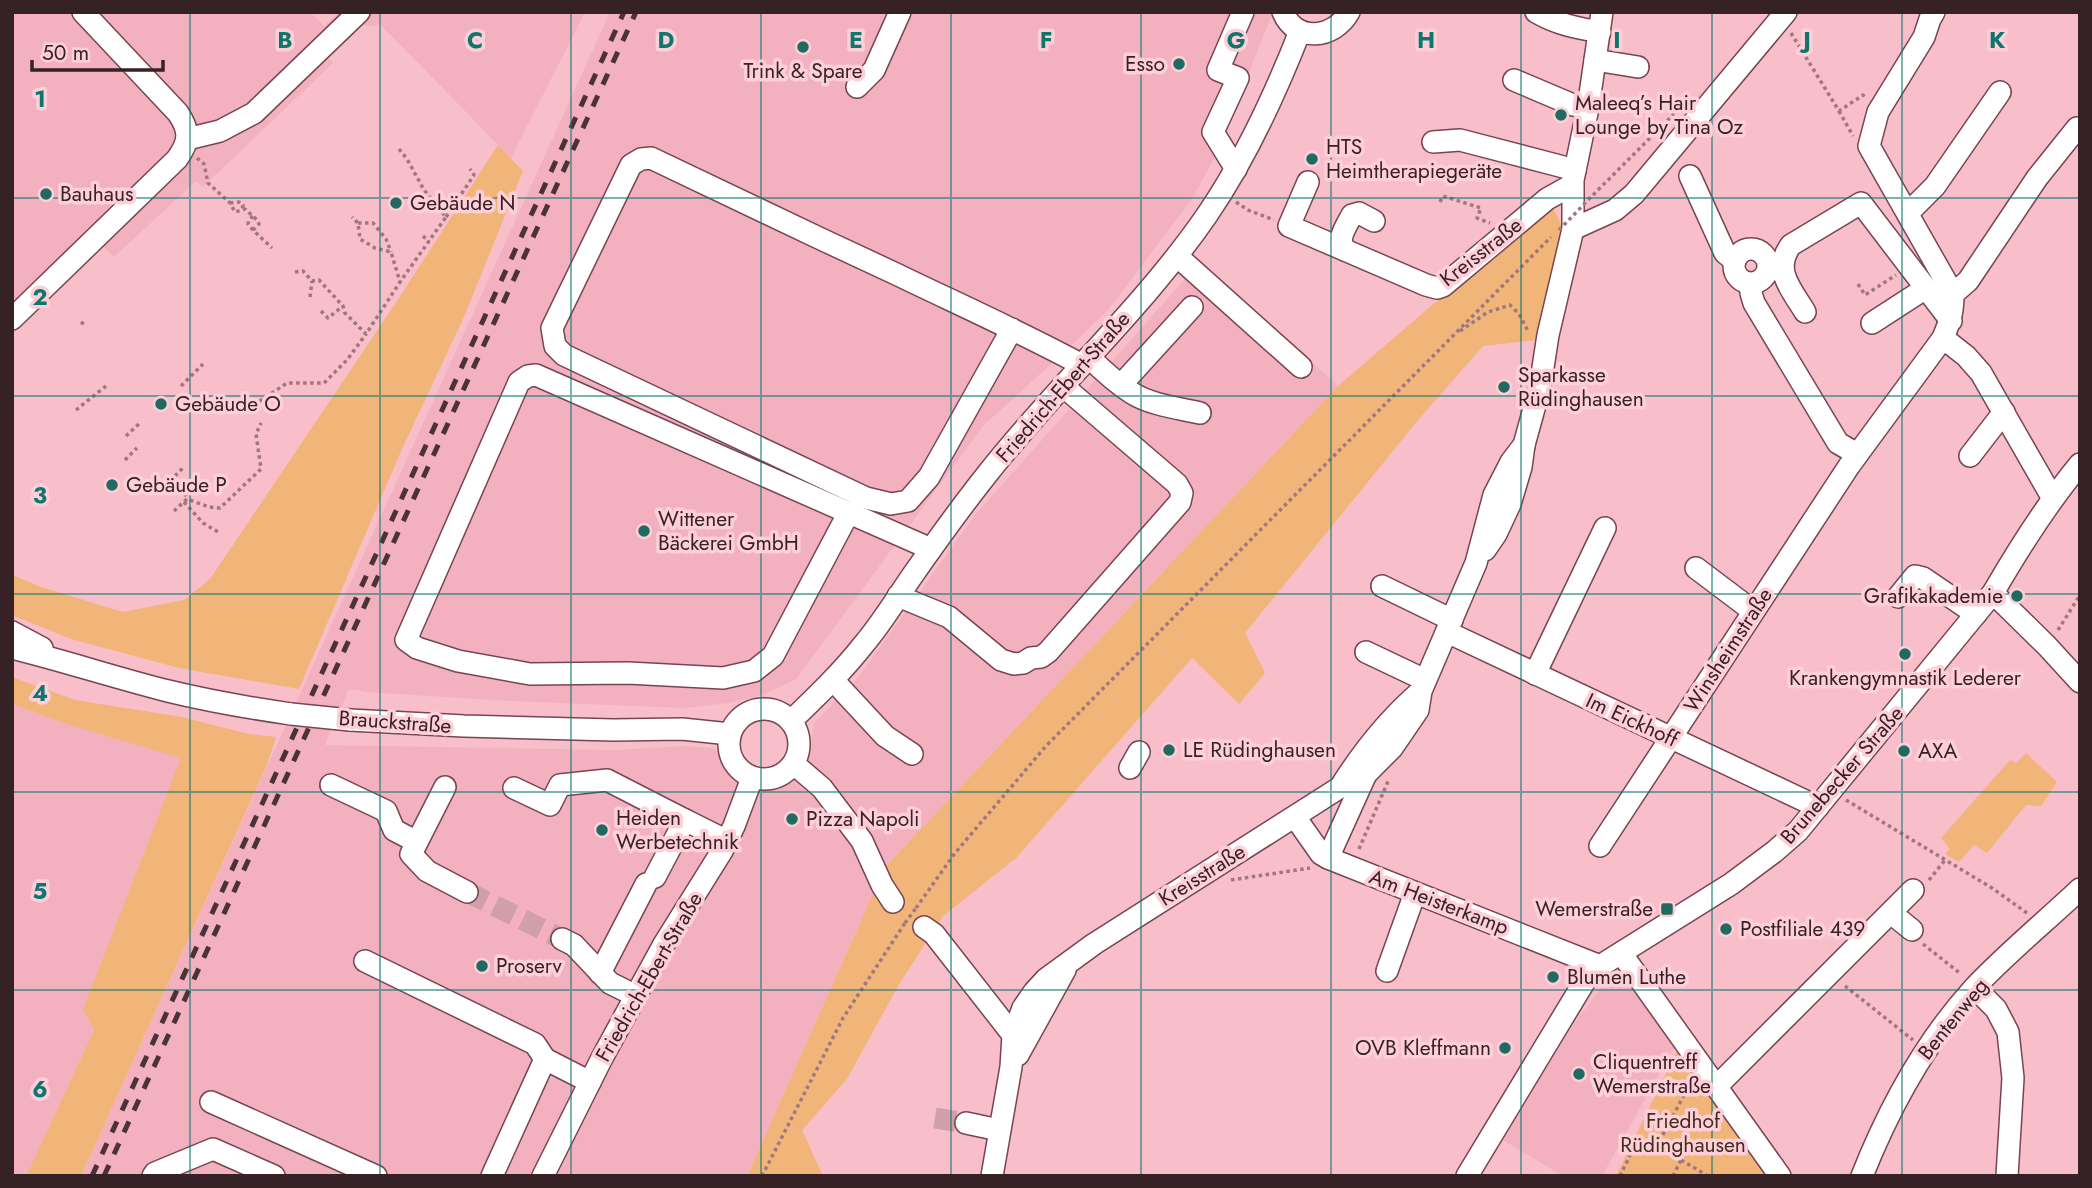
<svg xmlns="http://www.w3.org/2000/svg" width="2092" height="1188" font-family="Jost,sans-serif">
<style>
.built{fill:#f3b1c0}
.green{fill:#f2b579}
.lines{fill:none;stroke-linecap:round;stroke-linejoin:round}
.minor-tunnel{stroke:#d19fa9;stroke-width:21;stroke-dasharray:21 10;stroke-linecap:butt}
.minor-casing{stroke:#764551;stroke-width:24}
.path{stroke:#a07780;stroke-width:3.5;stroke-dasharray:3.5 3.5;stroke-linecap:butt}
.minor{stroke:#fff;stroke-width:21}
.rail{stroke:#4b3238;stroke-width:5;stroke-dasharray:12 12;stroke-linecap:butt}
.minor-bridge-casing{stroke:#764551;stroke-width:24;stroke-linecap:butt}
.path-bridge{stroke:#a07780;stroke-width:3.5;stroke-dasharray:3.5 3.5;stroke-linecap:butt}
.minor-bridge{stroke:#fff;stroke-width:21}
.grid{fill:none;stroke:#0f766e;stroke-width:2;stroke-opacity:0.55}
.poi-dot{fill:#206a61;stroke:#fecfd8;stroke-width:2.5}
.labels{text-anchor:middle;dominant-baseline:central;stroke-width:7;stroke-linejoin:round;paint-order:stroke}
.poi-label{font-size:21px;fill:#362126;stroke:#fecfd8;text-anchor:start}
.street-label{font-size:21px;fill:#362126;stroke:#fecfd8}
.park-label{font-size:21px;fill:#402d1c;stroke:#fecfd8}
.grid-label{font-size:23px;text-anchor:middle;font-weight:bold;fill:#0f766e;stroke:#fecfd8;stroke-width:7;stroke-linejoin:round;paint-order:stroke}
</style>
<rect width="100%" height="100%" fill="#f8beca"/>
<g class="built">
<path d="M12 12H310L324 26 339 12H585L511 158 379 23 375 26 361 25 327 56 333 63 203 187 196 181 114 257 87 230 12 303Z"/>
<path d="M610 12H1273L1216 155 1192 199 1109 309 1072 345 983 426 796 679 762 695 728 703 686 708 509 701 366 692 349 689 325 745 617 750 684 746 713 748 728 764 734 779 768 790 782 785 800 772 810 748 814 723 857 679 975 515 1201 261 1338 386 885 867 747 1176H81Z"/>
<path d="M12 704 66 724 181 757 94 1030 26 1176H12Z"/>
<path d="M1616 977 1629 986 1675 1046 1602 1176H1563L1501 1139 1574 1024 1607 980Z"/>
</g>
<g class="green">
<path d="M498 145 523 171 464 317 402 449 299 689 179 668 71 639 12 615V575L41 587 123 612 184 600 210 579 395 304Z"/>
<path d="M1551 203 1569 241 1536 340 1483 346 1419 419 1245 633 1265 673 1239 704 1192 658 1016 858 943 916 898 986 847 1079 802 1130 823 1176H747L885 867 1338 386Z"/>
<path d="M12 677 75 700 182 717 249 734 276 737 267 765 81 1176H26L94 1030 83 1009 181 758 66 724 12 704Z"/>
<path d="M2026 753 2057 782 2041 806 2026 805 1987 853 1974 845 1959 862 1945 854 1950 849 1941 838 2010 760 2016 763Z"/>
<path d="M1677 1051 1767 1176H1616Z"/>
</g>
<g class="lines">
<g class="minor-tunnel">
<path d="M467 892 562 939"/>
<path d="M935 1118 966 1123"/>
</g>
<g class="minor-casing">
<g id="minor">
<path d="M1283 12C1296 43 1334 39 1349 12"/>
<path d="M1536 12C1556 24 1577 28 1600 32"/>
<path d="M1595 60 1638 67"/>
<path d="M1514 80 1573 105 1588 108"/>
<path d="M857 87 874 70 900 12"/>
<path d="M187 139 220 131 254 113 359 12"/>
<path d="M1433 142 1460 140 1575 170"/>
<path d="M1236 169 1213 132 1238 78 1218 70 1243 12"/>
<path d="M1690 176 1725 253 1735 261"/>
<path d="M1308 182 1289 226 1426 285 1437 288 1443 286 1547 199 1572 185"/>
<path d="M1908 213 1935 186 2000 92"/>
<path d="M1573 229 1615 210 1634 194 1786 12"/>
<circle cx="1751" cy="266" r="17"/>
<path d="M1345 250C1336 239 1346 227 1352 215L1359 213 1374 221"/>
<path d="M1177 256 1301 367"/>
<path d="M1751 284V293L1754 303 1838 443 1857 454"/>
<path d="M1953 294 1968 281 2037 178 2077 128"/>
<path d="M1805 312C1792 290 1772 270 1791 245L1861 203 1951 321"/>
<path d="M12 319 177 159C190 141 190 131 178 113L83 12"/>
<path d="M1872 323 1926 288"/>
<path d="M1012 329 929 477 908 501 891 504 866 498 564 355 555 346 552 328 631 165 641 159 651 158C732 197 814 236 896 274 958 304 1021 332 1082 365"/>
<path d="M1943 338 1966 356 1981 373 2052 497"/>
<path d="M1089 357C1102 370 1116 383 1132 393 1151 405 1178 408 1200 413"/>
<path d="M1121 385 1192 307"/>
<path d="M1970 456 2004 412"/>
<path d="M849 512 773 656 754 671 723 678 628 673 530 674 458 661 417 648 406 640 519 382 528 376 536 375 931 549"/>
<path d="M1485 550 1496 534 1510 504 1521 467 1524 445 1540 387 1548 335 1573 229V180L1588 108 1602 12"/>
<path d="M1696 568 1753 611"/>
<path d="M1382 586 1452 620"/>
<path d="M1993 593 2047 646 2080 682"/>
<path d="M898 596 949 617 1001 660 1014 664 1023 663 1031 658 1041 657 1048 652 1180 502 1182 493 1177 484 1063 386"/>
<path d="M1898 597 1915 576 1923 578 1976 614"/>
<path d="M12 632 42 648"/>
<path d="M1447 632 1818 807"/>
<path d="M12 648C65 661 116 678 168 691 209 701 250 708 291 714"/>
<path d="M1366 652 1425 680"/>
<path d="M1535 674 1605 528"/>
<path d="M833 680 885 736 912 754"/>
<circle cx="764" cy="744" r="35"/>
<path d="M350 720 464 726 613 730 682 729 730 734"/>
<path d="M791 721C817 696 842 672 864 644 881 624 895 601 910 579 935 543 961 507 988 473 1058 384 1143 308 1207 215 1246 158 1275 95 1300 31"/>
<path d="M794 764 822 788 862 841 882 885 893 902"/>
<path d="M1130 768 1139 752"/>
<path d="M1343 783C1364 750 1391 717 1421 691"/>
<path d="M331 785 386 811 394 830 417 842"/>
<path d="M445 787 411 854 427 871 467 892"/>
<path d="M514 788 550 805 560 785 607 780 685 820"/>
<path d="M1295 817 1321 854 1328 858 1600 966"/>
<path d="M1600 846 1849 466 1943 338C1950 321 1953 313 1953 294L1869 146 1878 112 1924 37 1930 19 1934 12"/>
<path d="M1328 858 1366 774"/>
<path d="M655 877 685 820 727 841"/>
<path d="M1891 913 1912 930"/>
<path d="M924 927 934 934 1013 1035 1020 1040"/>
<path d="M562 939 574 945 610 983 636 996"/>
<path d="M1621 953 1780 1176"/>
<path d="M365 961 535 1044 545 1059 590 1082"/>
<path d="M1387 971 1415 893"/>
<path d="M600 973 646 884"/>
<path d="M1975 988 1996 1009 2008 1032 2013 1078 2007 1176"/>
<path d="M1018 1055 1065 970"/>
<path d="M1717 1086 1913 890"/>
<path d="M211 1102 376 1176"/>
<path d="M966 1123 999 1130"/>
<path d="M153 1176 155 1173 213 1149 274 1176"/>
<path d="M492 1176 545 1059"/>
<path d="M543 1176 602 1058 664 944 722 851 734 826 752 778"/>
<path d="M992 1176 1011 1067 1013 1035 1023 1008 1034 992 1046 979 1094 944 1339 788 1366 774 1392 748 1418 710 1421 691 1476 563 1494 495 1511 462 1524 445"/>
<path d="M1467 1176 1586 979 1600 966 1731 884 1774 852 1798 831 1993 593C2019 548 2046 505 2080 464"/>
<path d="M1862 1176C1889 1108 1925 1042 1974 988 2007 953 2045 922 2080 889"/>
</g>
</g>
<g class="path">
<path d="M1791 33 1839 111 1863 95 1866 99"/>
<path d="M1839 111 1853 136"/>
<path d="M399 149 407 159 424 190 446 217 400 282"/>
<path d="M197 158 204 164 208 183 230 203 235 212 245 209 257 220 259 224 253 230 272 248"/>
<path d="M1593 195 1674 114"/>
<path d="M1236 202 1248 210 1274 220"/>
<path d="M1440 202 1443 196 1481 208 1477 218 1490 223"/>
<path d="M230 203 239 202 243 205 242 210"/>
<path d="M446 217 474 175 470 169"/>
<path d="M358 223H373L386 239 391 252"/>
<path d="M253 230 248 224 249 220 253 216"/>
<path d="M423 236 429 242"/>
<path d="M295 272 303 271 312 281 319 280 343 306 345 313 366 334 400 282 391 252 375 248 360 239 358 223 352 217"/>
<path d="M1858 284 1865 295 1896 275"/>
<path d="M310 297 312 281"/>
<path d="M321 311 328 318 343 306"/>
<path d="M81 322 86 326"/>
<path d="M1460 331 1488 312 1510 305 1519 314 1528 331"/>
<path d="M181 386 203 364"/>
<path d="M248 409 287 383H324L347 360 366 334"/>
<path d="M76 410 106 386"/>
<path d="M126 436 141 422"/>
<path d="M125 460 137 448"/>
<path d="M170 481 184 467"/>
<path d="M184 496 198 482"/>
<path d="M184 502 203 523 220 533"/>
<path d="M174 511 187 499 209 507 220 508 261 469 256 434 261 423"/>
<path d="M2058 630 2080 595"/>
<path d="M1846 800 1992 888 2027 913"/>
<path d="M1359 849 1389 779"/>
<path d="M1231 880 1310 868"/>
<path d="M1929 880 1945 860"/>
<path d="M916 908 955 853 1046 746 1551 237"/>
<path d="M1923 944 1961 974"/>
<path d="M1845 986 1913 1040"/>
<path d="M1657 1146 1708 1176"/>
<path d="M762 1176 843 1018 905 923"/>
<path d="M1620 1176 1635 1145 1652 1155 1690 1084"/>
<path d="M1673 1176 1681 1160"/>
</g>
<use href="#minor" class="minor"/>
<g class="rail">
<path d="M92 1176 624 12"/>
<path d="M104 1176 636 12"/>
</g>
<g class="minor-bridge-casing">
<path id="minor-bridge" d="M291 714 350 720"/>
</g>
<g class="path-bridge">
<path d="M1559 230 1591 197"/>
<path d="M905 923 916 908"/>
</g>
<use href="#minor-bridge" class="minor-bridge"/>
</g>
<path class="grid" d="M190 12V1176M380 12V1176M571 12V1176M761 12V1176M951 12V1176M1141 12V1176M1331 12V1176M1521 12V1176M1712 12V1176M1902 12V1176M12 198H2080M12 396H2080M12 594H2080M12 792H2080M12 990H2080"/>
<g class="poi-dot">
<circle cx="803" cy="47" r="7"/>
<circle cx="1179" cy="64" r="7"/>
<circle cx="1561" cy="115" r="7"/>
<circle cx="1312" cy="159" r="7"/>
<circle cx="46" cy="194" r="7"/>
<circle cx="396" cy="203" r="7"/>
<circle cx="1504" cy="387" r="7"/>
<circle cx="161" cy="404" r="7"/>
<circle cx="112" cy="485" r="7"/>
<circle cx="644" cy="531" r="7"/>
<circle cx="2017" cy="596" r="7"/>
<circle cx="1905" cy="654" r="7"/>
<circle cx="1169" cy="750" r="7"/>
<circle cx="1904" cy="751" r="7"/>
<circle cx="792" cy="819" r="7"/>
<circle cx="602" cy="830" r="7"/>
<rect x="1660" y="902" width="14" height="14" rx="3.5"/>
<circle cx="1726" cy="929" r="7"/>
<circle cx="482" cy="966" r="7"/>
<circle cx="1553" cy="977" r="7"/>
<circle cx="1505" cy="1048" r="7"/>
<circle cx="1579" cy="1074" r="7"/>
</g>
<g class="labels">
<g class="poi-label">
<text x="1165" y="64" text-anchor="end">Esso</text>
<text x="803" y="71" text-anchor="middle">Trink &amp; Spare</text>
<text x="1575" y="103">Maleeq’s Hair<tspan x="1575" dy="24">Lounge by Tina Oz</tspan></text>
<text x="1326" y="147">HTS<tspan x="1326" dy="24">Heimtherapiegeräte</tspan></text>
<text x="60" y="194">Bauhaus</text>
<text x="410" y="203">Gebäude N</text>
<text x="1518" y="375">Sparkasse<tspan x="1518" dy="24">Rüdinghausen</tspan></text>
<text x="175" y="404">Gebäude O</text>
<text x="126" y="485">Gebäude P</text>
<text x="658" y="519">Wittener<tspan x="658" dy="24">Bäckerei GmbH</tspan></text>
<text x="2003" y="596" text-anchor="end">Grafikakademie</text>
<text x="1905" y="678" text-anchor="middle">Krankengymnastik Lederer</text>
<text x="1183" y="750">LE Rüdinghausen</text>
<text x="1918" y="751">AXA</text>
<text x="616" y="818">Heiden<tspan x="616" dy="24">Werbetechnik</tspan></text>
<text x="806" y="819">Pizza Napoli</text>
<text x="1653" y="909" text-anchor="end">Wemerstraße</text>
<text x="1740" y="929">Postfiliale 439</text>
<text x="496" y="966">Proserv</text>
<text x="1567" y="977">Blumen Luthe</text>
<text x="1491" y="1048" text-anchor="end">OVB Kleffmann</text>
<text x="1593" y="1062">Cliquentreff<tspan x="1593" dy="24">Wemerstraße</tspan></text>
</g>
<g class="street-label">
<text transform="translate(1481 252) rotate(-38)">Kreisstraße</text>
<text transform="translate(1063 387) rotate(-49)">Friedrich-Ebert-Straße</text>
<text transform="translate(1728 650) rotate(-57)">Winsheimstraße</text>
<text transform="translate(1632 720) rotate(25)">Im Eickhoff</text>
<text transform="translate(395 722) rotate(4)">Brauckstraße</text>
<text transform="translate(1842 775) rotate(-49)">Brunebecker Straße</text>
<text transform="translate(1202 875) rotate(-32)">Kreisstraße</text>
<text transform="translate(1439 902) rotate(21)">Am Heisterkamp</text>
<text transform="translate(649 977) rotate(-60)">Friedrich-Ebert-Straße</text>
<text transform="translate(1953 1019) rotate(-51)">Bentenweg</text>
</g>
<g class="park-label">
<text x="1683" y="1121">Friedhof<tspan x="1683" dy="24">Rüdinghausen</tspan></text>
</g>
</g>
<g class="grid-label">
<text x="285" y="48">B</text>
<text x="475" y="48">C</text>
<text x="666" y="48">D</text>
<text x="856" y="48">E</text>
<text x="1046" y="48">F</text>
<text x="1236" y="48">G</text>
<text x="1426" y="48">H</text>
<text x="1617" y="48">I</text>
<text x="1807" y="48">J</text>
<text x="1997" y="48">K</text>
<text x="40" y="107">1</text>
<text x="40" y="305">2</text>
<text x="40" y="503">3</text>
<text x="40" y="701">4</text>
<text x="40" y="899">5</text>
<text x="40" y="1097">6</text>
</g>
<rect width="2092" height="1188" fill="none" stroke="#362126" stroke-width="28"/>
<path d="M32 60v10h131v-10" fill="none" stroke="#362126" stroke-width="3.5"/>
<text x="42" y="60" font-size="21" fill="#362126" stroke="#fecfd8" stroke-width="5" paint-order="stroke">50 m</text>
</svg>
